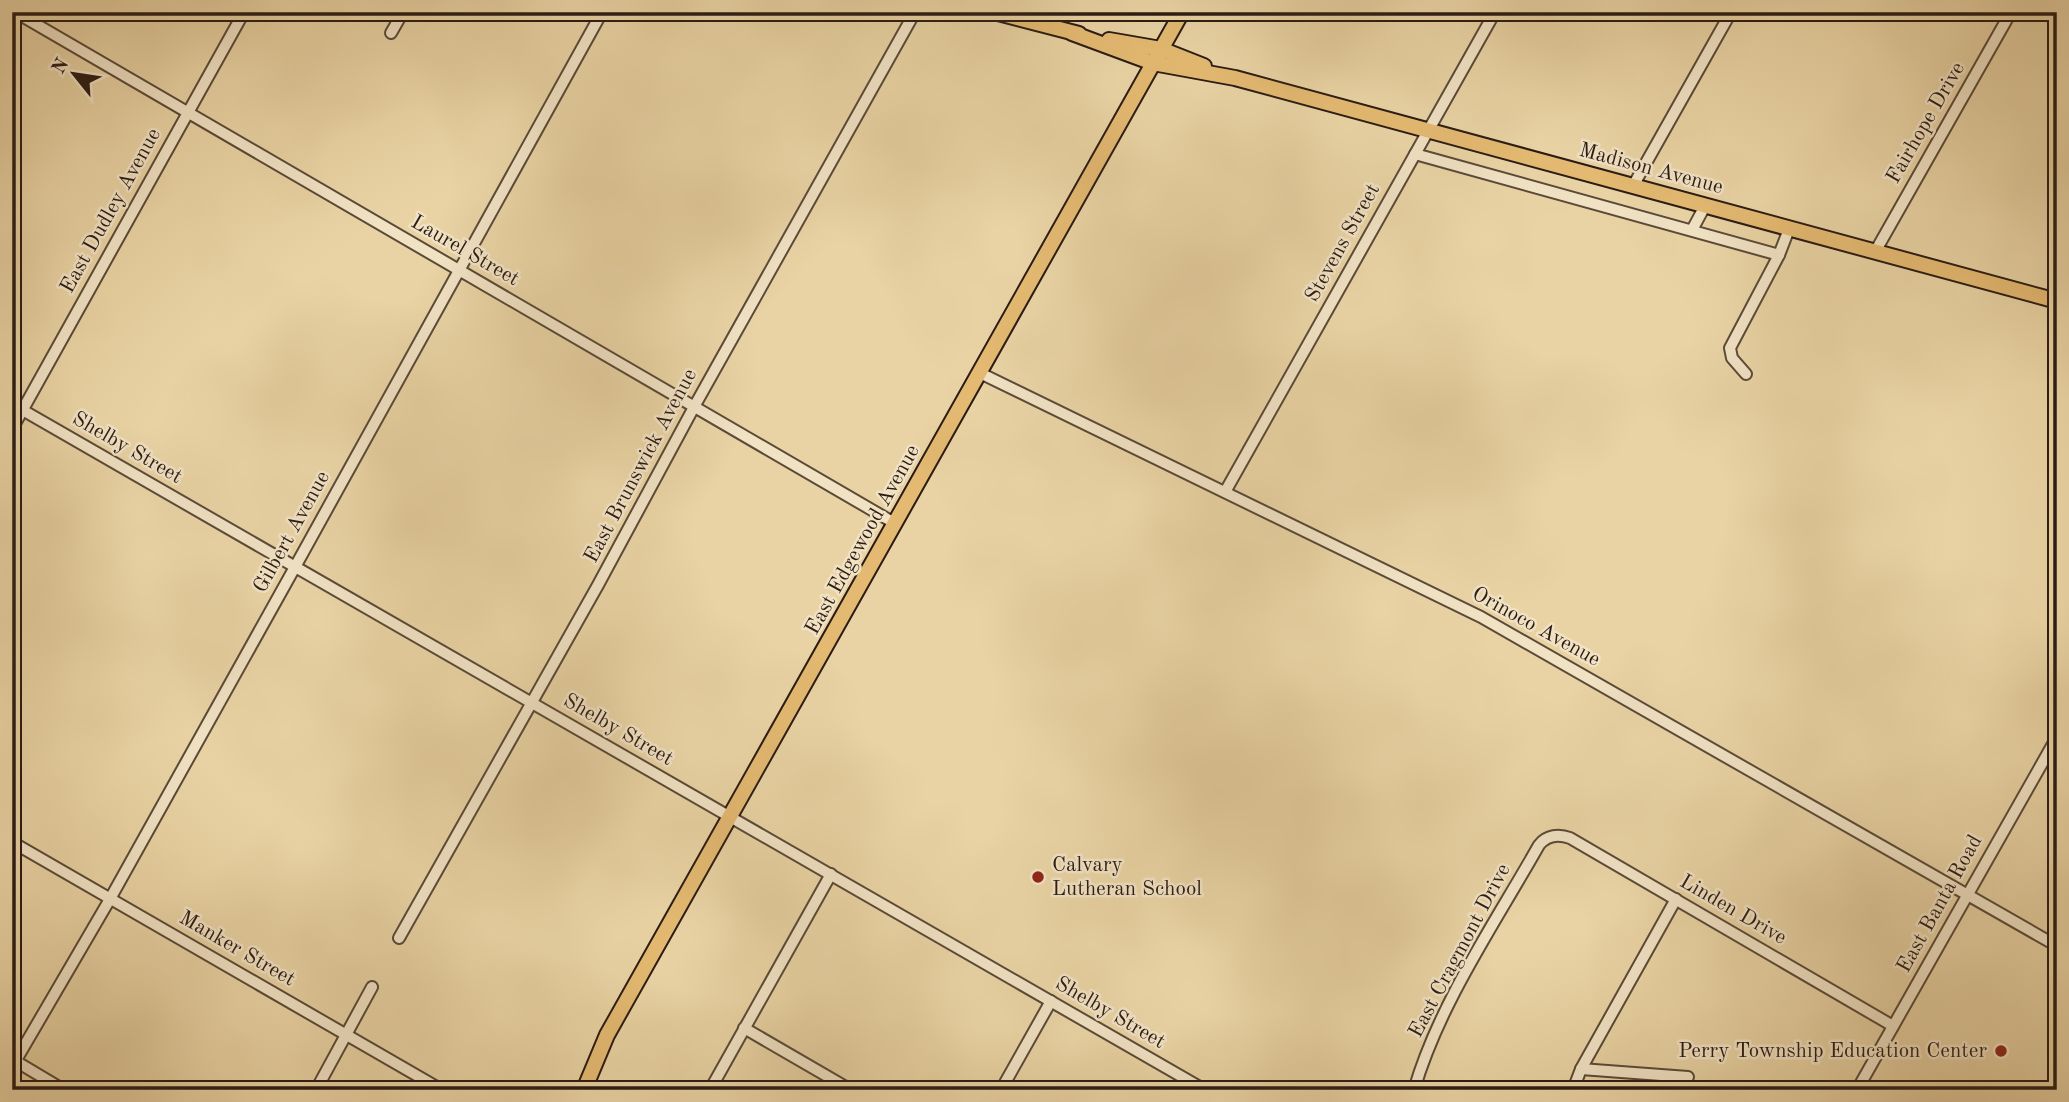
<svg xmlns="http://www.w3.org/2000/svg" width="2069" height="1102" font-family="'Old Standard TT',serif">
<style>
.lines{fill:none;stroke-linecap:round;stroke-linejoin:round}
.minor-casing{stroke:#5a4a38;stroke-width:14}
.major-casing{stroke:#2a1c14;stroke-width:18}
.minor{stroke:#f1e2c4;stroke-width:10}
.major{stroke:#e4ba72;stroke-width:14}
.poi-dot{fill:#8f2418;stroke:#f1e2c4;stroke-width:2.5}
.labels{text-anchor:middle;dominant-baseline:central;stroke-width:5;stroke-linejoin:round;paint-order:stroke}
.street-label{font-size:21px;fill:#2a1c14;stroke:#f1e2c4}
.poi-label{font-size:21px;fill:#2a1c14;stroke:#f1e2c4;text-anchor:start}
</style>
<rect width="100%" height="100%" fill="#e9d3a4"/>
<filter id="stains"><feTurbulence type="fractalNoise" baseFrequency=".00286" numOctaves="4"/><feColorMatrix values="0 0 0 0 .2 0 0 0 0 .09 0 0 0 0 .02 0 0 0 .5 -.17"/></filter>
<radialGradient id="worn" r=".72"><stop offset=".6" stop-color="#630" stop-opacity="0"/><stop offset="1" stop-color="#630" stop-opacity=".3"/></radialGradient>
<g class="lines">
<g class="minor-casing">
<g id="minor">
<path d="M15 12 896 524"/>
<path d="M391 33 403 12"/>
<path d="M1415 154 1779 255"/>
<path d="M1633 186 1731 12"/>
<path d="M1692 230 1705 206"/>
<path d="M1875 252 2011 12"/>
<path d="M2049 299 2057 286"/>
<path d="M980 373 1481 617 2057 946"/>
<path d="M1746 374 1732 358 1730 348 1779 255 1789 229"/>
<path d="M12 404 1205 1090"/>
<path d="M12 429 244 12"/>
<path d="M1225 492 1495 12"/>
<path d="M12 842 442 1090"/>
<path d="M399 938 598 585 694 407 915 12"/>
<path d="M744 1028 851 1090"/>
<path d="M12 1059 64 1090"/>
<path d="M12 1067 110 899 295 567 602 12"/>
<path d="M1581 1069 1688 1077"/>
<path d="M316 1090 372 987"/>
<path d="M710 1090 831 874"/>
<path d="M1001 1090 1051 1001"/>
<path d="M1414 1090C1439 1004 1495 923 1539 845 1547 835 1559 834 1570 838L1893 1026"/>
<path d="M1573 1090 1581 1069 1676 899"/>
<path d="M1857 1090 2057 737"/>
</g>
</g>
<g class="major-casing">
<g id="major">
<path d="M994 12 1079 34"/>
<path d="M1072 33 1153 63 1235 78 2057 301"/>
<path d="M1109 40 1161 49 1204 66"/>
<path d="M584 1090 607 1035 1182 12"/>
</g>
</g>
<use href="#minor" class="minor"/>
<use href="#major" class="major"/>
</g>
<g class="poi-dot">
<circle cx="1038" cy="877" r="7"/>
<circle cx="2001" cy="1051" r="7"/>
</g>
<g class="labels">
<g class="street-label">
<text transform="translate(1926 123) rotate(-60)">Fairhope Drive</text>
<text transform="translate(1651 169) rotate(15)">Madison Avenue</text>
<text transform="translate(111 211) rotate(-61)">East Dudley Avenue</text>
<text transform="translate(1343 243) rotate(-61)">Stevens Street</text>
<text transform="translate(465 251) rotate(30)">Laurel Street</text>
<text transform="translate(127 448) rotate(30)">Shelby Street</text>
<text transform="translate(641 466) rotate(-62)">East Brunswick Avenue</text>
<text transform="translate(292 532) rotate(-61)">Gilbert Avenue</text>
<text transform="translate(863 540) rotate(-61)">East Edgewood Avenue</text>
<text transform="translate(1536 627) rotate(29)">Orinoco Avenue</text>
<text transform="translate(618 730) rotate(30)">Shelby Street</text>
<text transform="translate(1940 904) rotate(-61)">East Banta Road</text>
<text transform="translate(1733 910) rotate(30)">Linden Drive</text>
<text transform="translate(237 949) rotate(30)">Manker Street</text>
<text transform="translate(1460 951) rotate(-62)">East Cragmont Drive</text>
<text transform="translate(1110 1013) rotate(30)">Shelby Street</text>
</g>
<g class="poi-label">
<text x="1052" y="865">Calvary<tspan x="1052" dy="24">Lutheran School</tspan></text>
<text x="1987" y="1051" text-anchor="end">Perry Township Education Center</text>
</g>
</g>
<rect width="2069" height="1102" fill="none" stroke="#e9d3a4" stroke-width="42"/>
<rect x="14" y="14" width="2041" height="1074" fill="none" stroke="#2a1c14" stroke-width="3.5"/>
<rect x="21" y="21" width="2027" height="1060" fill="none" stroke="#2a1c14" stroke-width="2"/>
<g transform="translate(74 74) rotate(300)" stroke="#f1e2c4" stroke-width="5" paint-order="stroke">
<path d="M0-5L12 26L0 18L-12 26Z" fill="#2a1c14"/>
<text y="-10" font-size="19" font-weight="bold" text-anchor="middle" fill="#2a1c14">N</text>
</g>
<rect width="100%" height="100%" filter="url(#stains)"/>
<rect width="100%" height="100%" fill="url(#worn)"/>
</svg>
